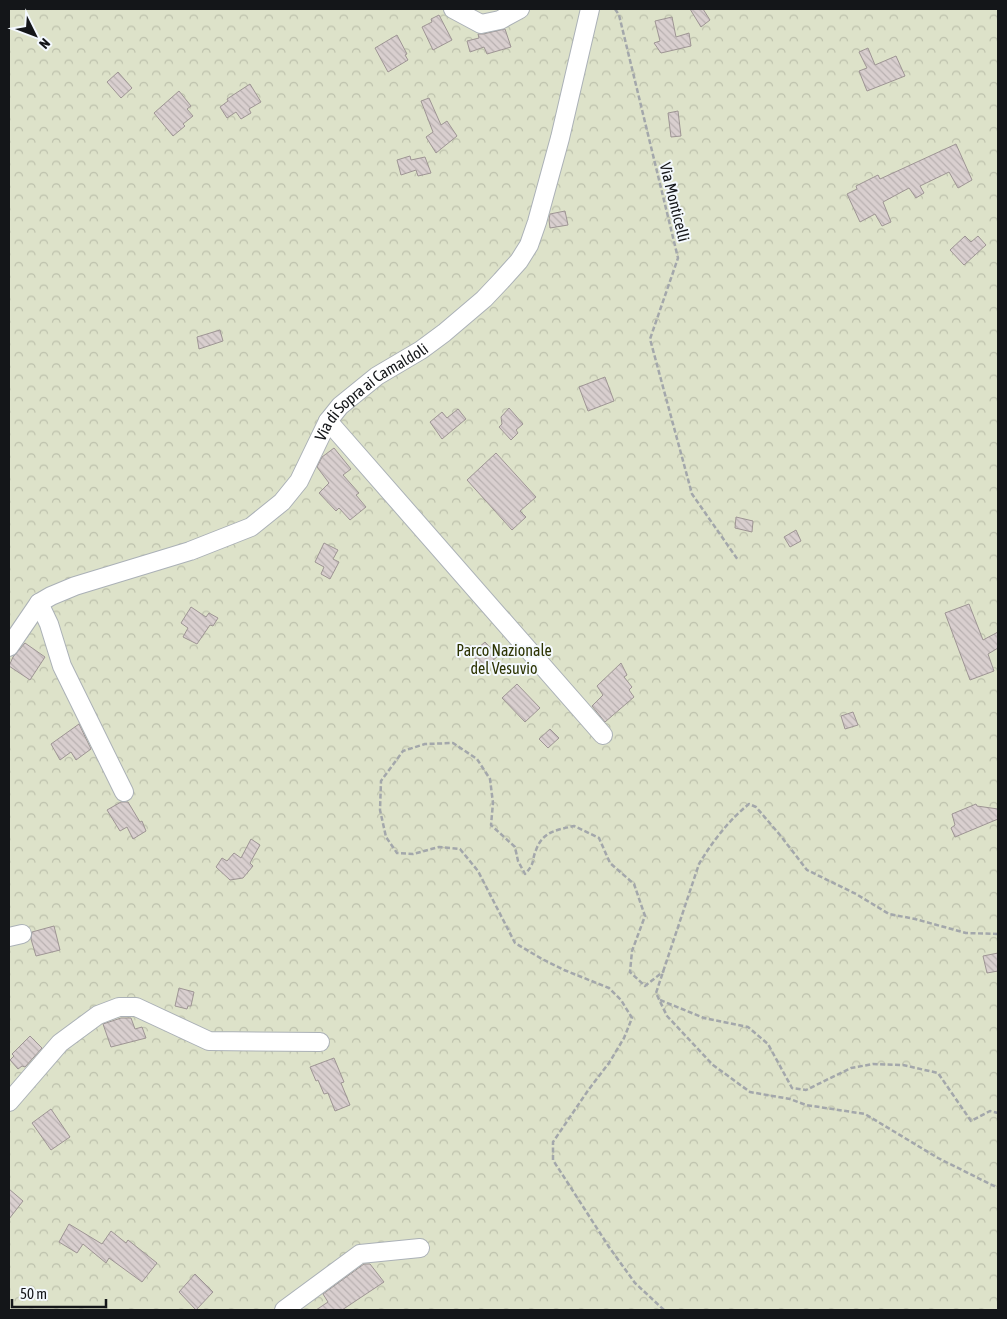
<svg xmlns="http://www.w3.org/2000/svg" width="1007" height="1319" font-family="'Asap Condensed',sans-serif">
<style>
.forest{fill:url(#forest-crowns)}
.building{fill:url(#building-back-hatch);stroke:#9e9594}
.lines{fill:none;stroke-linecap:round;stroke-linejoin:round}
.minor-casing{stroke:#abb1b7;stroke-width:20}
.path{stroke:#a3a7ab;stroke-width:2.5;stroke-dasharray:5 2.5;stroke-linecap:butt}
.minor{stroke:#fff;stroke-width:18}
.labels{text-anchor:middle;dominant-baseline:central;stroke-width:4;stroke-linejoin:round;paint-order:stroke}
.street-label{font-size:16px;fill:#141619;stroke:#f4f9fe}
.park-label{font-size:16px;fill:#2d3403;stroke:#f4f9fe}
</style>
<defs>
<pattern id="forest-crowns" width="20" height="18" patternUnits="userSpaceOnUse" patternTransform="scale(1.25)"><rect width="20" height="18" fill="#dde2c9"/><path d="M2 6a3 3 0 1 1 6 0M12 15a3 3 0 1 1 6 0" fill="none" stroke="#bdc1ac"/></pattern>
<pattern id="building-back-hatch" width="6" height="6" patternUnits="userSpaceOnUse" patternTransform="scale(1.25)"><rect width="6" height="6" fill="#d9cfcf"/><path d="M-1 5l2 2M0 0l6 6M5-1l2 2" fill="none" stroke="#b9b1b1"/></pattern>
</defs>
<rect width="100%" height="100%" fill="#f4f9fe"/>
<rect class="forest" x="9" y="9" width="989" height="1301"/>
<g class="building">
<path d="M690 9H703L710 20 701 27Z"/>
<path d="M439 15 452 40 433 50 422 27 432 22 431 19Z"/>
<path d="M672 17 676 37 689 33 691 46 661 53 654 43 660 41 655 21Z"/>
<path d="M505 29 511 47 487 54 484 47 470 52 467 41 479 38 478 34H483Z"/>
<path d="M397 35 407 54 405 55 408 60 388 72 375 48Z"/>
<path d="M868 48 875 65 896 56 905 76 867 91 859 71 867 68 859 52Z"/>
<path d="M118 72 132 88 121 98 107 82Z"/>
<path d="M250 84 261 102 249 109 251 113 241 119 236 112 227 118 220 107 228 101 227 99Z"/>
<path d="M179 91 191 106 187 109 193 116 183 124 185 126 173 136 154 113Z"/>
<path d="M429 98 441 125 447 121 457 136 436 153 426 137 433 132 421 101Z"/>
<path d="M678 111 681 136 671 137 668 113Z"/>
<path d="M956 144 972 180 958 188 949 172 920 186 924 193 916 198 909 188 883 202 891 222 882 226 875 214 860 222 847 194 857 189 856 186 878 175 880 179Z"/>
<path d="M410 156 411 160 425 157 431 173 418 176 416 170 401 175 397 160Z"/>
<path d="M565 211 568 225 550 228 549 220 550 214Z"/>
<path d="M965 236 971 242 978 236 986 245 964 265 950 250Z"/>
<path d="M220 330 223 341 199 349 197 337Z"/>
<path d="M605 377 614 401 588 411 579 387Z"/>
<path d="M509 408 523 424 516 430 518 433 511 440 499 427 502 424 501 417Z"/>
<path d="M458 409 466 419 442 439 430 422 442 412 447 418Z"/>
<path d="M334 448 351 469 343 475 359 493 356 495 366 507 350 520 339 508 336 511 319 493 329 483 317 467 322 457Z"/>
<path d="M496 453 536 497 520 511 526 517 512 530 467 480Z"/>
<path d="M736 517 753 521 752 532 735 528Z"/>
<path d="M796 530 801 541 790 547 784 537Z"/>
<path d="M324 543 338 550 333 559 339 562 330 579 321 574 324 567 315 562Z"/>
<path d="M969 604 983 640 998 632V648L988 654 994 671 970 680 945 613Z"/>
<path d="M191 607 206 617 209 613 218 618 213 626 210 625 197 644 183 637 188 628 181 623Z"/>
<path d="M485 642 498 656 484 668 471 654Z"/>
<path d="M25 643 45 657 30 680 9 666 13 657Z"/>
<path d="M621 663 627 675 624 677 632 687 629 690 634 697 605 722 592 706 603 695 597 686Z"/>
<path d="M517 684 540 708 525 722 502 698Z"/>
<path d="M853 712 858 725 845 729 841 716Z"/>
<path d="M79 724 91 749 76 760 71 752 60 760 51 744Z"/>
<path d="M550 729 559 738 548 748 539 739Z"/>
<path d="M121 802H128L140 822 142 821 146 831 133 839 127 827 120 831 107 810Z"/>
<path d="M976 804 977 806 998 809V819L955 837 951 828 955 825 952 814Z"/>
<path d="M251 839 260 845 250 863 253 866 243 878 230 880 216 867 222 858 227 861 234 853 241 858Z"/>
<path d="M54 926 60 950 36 956 31 939 32 932Z"/>
<path d="M998 953V971L987 973 983 956Z"/>
<path d="M179 988 194 992 191 1006H188L187 1009 175 1006Z"/>
<path d="M121 1018H131L135 1029 142 1027 146 1038 111 1047 103 1024Z"/>
<path d="M30 1036 42 1048 25 1067 22 1066 18 1069 10 1060 14 1056 12 1054Z"/>
<path d="M334 1058 344 1082 341 1083 350 1105 335 1111 328 1093 324 1094 318 1080 316 1081 310 1067Z"/>
<path d="M51 1109 70 1137 51 1150 32 1123Z"/>
<path d="M9 1189 23 1201 9 1219Z"/>
<path d="M69 1224 102 1244 111 1231 126 1243 128 1240 157 1263 142 1282 109 1258 106 1263 83 1244 77 1253 59 1242Z"/>
<path d="M364 1264H370L384 1282 342 1310H316L328 1302 323 1294Z"/>
<path d="M195 1274 213 1292 196 1310 179 1292Z"/>
</g>
<g class="lines">
<g class="minor-casing">
<g id="minor">
<path d="M453 9 481 24 500 20 520 9"/>
<path d="M328 421 603 735"/>
<path d="M39 603 49 624 62 666 124 792"/>
<path id="s1" d="M9 647 39 603 51 596 75 586 190 551 251 527 282 502 299 481 328 421 340 406 377 376 421 350 444 333 484 299 501 281 519 261 529 245 537 222 560 138 590 9"/>
<path d="M9 937 22 934"/>
<path d="M9 1102 60 1043 98 1015 119 1007H136L209 1041 320 1042"/>
<path d="M284 1310 360 1254 420 1248"/>
</g>
</g>
<g class="path">
<path d="M615 9 619 15 678 258 650 339 692 494 738 560"/>
<path d="M998 934 966 933 915 919 889 914 856 894 807 870 780 835 756 807 749 804C729 820 712 842 699 864L656 993 667 1016 713 1065 750 1092 790 1099 806 1105 865 1114 938 1158 998 1188"/>
<path d="M660 1000 704 1018 748 1027 768 1044 792 1088 806 1090 851 1068 873 1064 903 1065 938 1073 971 1121 990 1111 998 1113"/>
<path d="M664 1310 635 1283 609 1247 553 1160V1142L589 1089 609 1063 624 1038 632 1018 621 1000 609 988 564 970 542 959 515 943 478 871 460 849 439 847 413 854 397 853 386 837 380 810 381 781 403 751 425 744 453 743 477 759 490 779 493 803 491 825 515 847 518 861 525 874C536 862 531 862 536 850 543 831 557 830 574 826L599 838 610 863 634 884 645 916 632 951 630 972 645 986 664 971"/>
</g>
<use href="#minor" class="minor"/>
</g>
<g class="labels">
<g class="street-label">
<text transform="translate(675 202) rotate(76)">Via Monticelli</text>
<text stroke="none"><textPath href="#s1" startOffset="464">Via di Sopra ai Camaldoli</textPath></text>
</g>
<g class="park-label">
<text x="504" y="650">Parco Nazionale<tspan x="504" dy="18">del Vesuvio</tspan></text>
</g>
</g>
<rect width="1007" height="1319" fill="none" stroke="#141619" stroke-width="20"/>
<g transform="translate(35 35) rotate(132)" stroke="#f4f9fe" stroke-width="4" paint-order="stroke">
<path d="M0-4L9 19L0 12L-9 19Z" fill="#141619"/>
<text y="-8" font-size="14" font-weight="bold" text-anchor="middle" fill="#141619">N</text>
</g>
<path d="M12 1299v8h94v-8" fill="none" stroke="#141619" stroke-width="2.5"/>
<text x="20" y="1299" font-size="15" fill="#141619" stroke="#f4f9fe" stroke-width="4" paint-order="stroke">50 m</text>
</svg>
